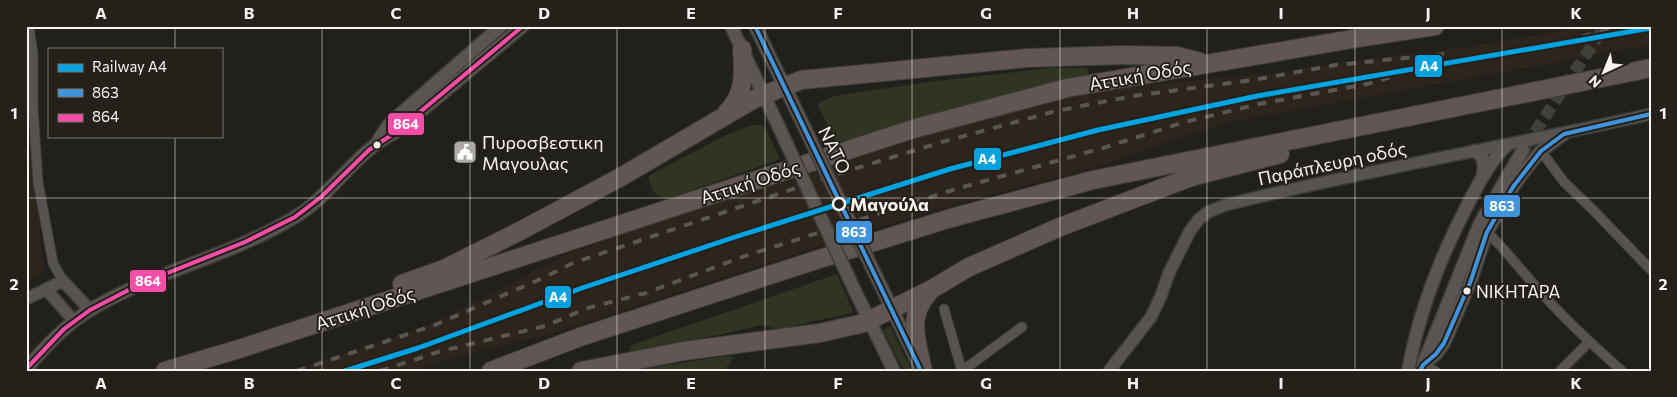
<svg xmlns="http://www.w3.org/2000/svg" width="1677" height="397" font-family="Commissioner,sans-serif">
<style>
.built{fill:#2d251b}
.green{fill:#303523}
.lines{fill:none;stroke-linecap:round;stroke-linejoin:round}
.secondary-tunnel{stroke:#42403c;stroke-width:12;stroke-dasharray:12 6;stroke-linecap:butt}
.minor-casing{stroke:#3e3c39;stroke-width:11}
.tertiary-casing{stroke:#3e3c39;stroke-width:14}
.secondary-casing{stroke:#3e3c39;stroke-width:15}
.motorway-casing{stroke:#3e3c39;stroke-width:20}
.minor{stroke:#565350;stroke-width:9}
.tertiary{stroke:#565350;stroke-width:11}
.secondary{stroke:#5a5552;stroke-width:12}
.motorway{stroke:#615653;stroke-width:18}
.rail{stroke:#595754;stroke-width:4;stroke-dasharray:9 9;stroke-linecap:butt}
.secondary-bridge-casing{stroke:#3e3c39;stroke-width:15;stroke-linecap:butt}
.secondary-bridge{stroke:#5a5552;stroke-width:12}
.bus-1-casing{stroke:#25201a;stroke-width:8}
.bus-2-casing{stroke:#25201a;stroke-width:8}
.bus-1{stroke:#4094de;stroke-width:4}
.bus-2{stroke:#f54da8;stroke-width:4}
.rail-1-casing{stroke:#25201a;stroke-width:9}
.rail-1{stroke:#00a3e0;stroke-width:5}
.grid{fill:none;stroke:#f7f3ef;stroke-width:1;stroke-opacity:0.55}
.bus-dot{fill:#f7f3ef;stroke:#25201a;stroke-width:2}
.stop-dot{fill:#25201a;stroke:#f7f3ef;stroke-width:2.5}
.labels{text-anchor:middle;dominant-baseline:central;stroke-width:4;stroke-linejoin:round;paint-order:stroke}
.bus-label{font-size:17px;fill:#f7f3ef;stroke:#25201a;text-anchor:start}
.street-label{font-size:18px;fill:#f7f3ef;stroke:#25201a}
.poi-label{font-size:18px;fill:#f7f3ef;stroke:#25201a;text-anchor:start}
.stop-label{font-size:18px;font-weight:bold;fill:#f7f3ef;stroke:#25201a;text-anchor:start}
.line-badge{stroke:#25201a;stroke-width:2}
.badge-label{font-size:14px;text-anchor:middle;font-weight:bold;fill:#fff}
.neatline{fill:none;stroke:#f7f3ef;stroke-width:2}
.grid-label{font-size:16px;text-anchor:middle;font-weight:bold;fill:#f7f3ef}
</style>
<rect width="100%" height="100%" fill="#22201d"/>
<g class="built">
<path d="M1590 26H1651V45L1235 121 1171 140 1107 164 960 203 873 229 550 334 475 352 411 371H286L346 353 434 323 570 253 721 198 938 129 1088 90 1277 73 1361 59 1461 48Z"/>
<path d="M29 126 44 273 26 283V128Z"/>
</g>
<g class="green">
<path d="M1050 68H1087L1089 75 1052 82 837 143 818 106 819 103 834 96 928 82Z"/>
<path d="M752 125H761L767 131 780 159 667 199C655 198 650 187 648 176L726 135Z"/>
<path d="M837 274 853 311 851 313 779 329 761 325 724 334 631 351 630 346 640 342Z"/>
<path d="M890 326 912 371H904L883 330Z"/>
<path d="M726 356 734 357 724 371H629Z"/>
</g>
<g class="lines">
<path class="secondary-tunnel" d="M1525 147 1605 26"/>
<g class="minor-casing">
<g id="minor">
<path d="M29 26 33 55V107L38 182 53 263 63 281"/>
<path d="M1541 151 1564 182 1595 212 1651 270"/>
<path d="M1487 232C1508 252 1526 277 1546 298 1570 324 1596 348 1622 371"/>
<path d="M944 309 962 371"/>
<path d="M1423 365 1435 371"/>
<path d="M962 371 1022 327"/>
<path d="M1560 371 1589 342"/>
</g>
</g>
<g class="tertiary-casing">
<g id="tertiary">
<path d="M46 289 74 321"/>
<path d="M26 299 63 281 90 310"/>
<path d="M1109 371 1151 317 1161 296 1169 273 1190 231 1199 219 1208 212 1225 205C1366 170 1509 146 1651 114"/>
</g>
</g>
<g class="secondary-casing">
<g id="secondary">
<path d="M731 26 777 123"/>
<path d="M755 26 799 116"/>
<path d="M379 139 390 123 501 26"/>
<path d="M1474 151 1482 156 1484 167 1483 175"/>
<path d="M877 278 916 359"/>
<path d="M854 289 894 371"/>
<path d="M1424 362 1480 223 1523 150"/>
<path d="M1423 365 1436 354 1444 343 1470 283 1487 232 1513 187 1528 166 1541 151 1564 134"/>
<path d="M26 369C45 347 65 325 90 310 155 271 231 256 295 217 333 194 356 151 396 132L523 26"/>
<path d="M1408 371C1419 311 1441 255 1469 202 1480 181 1490 161 1507 145"/>
</g>
</g>
<g class="motorway-casing">
<g id="motorway">
<path d="M727 112C745 95 744 72 742 49"/>
<path d="M402 284 444 269 520 231 619 178 754 99 801 80 1027 58 1123 55 1177 56 1200 62"/>
<path d="M165 371 239 349 913 129 1067 88 1352 39 1435 26"/>
<path d="M491 371 580 337 813 261 951 218 1093 180 1651 68"/>
<path d="M581 371 684 351 820 333 864 323 932 289 969 267 1060 227 1191 177 1280 154"/>
<path d="M923 371C917 340 906 318 929 292"/>
</g>
</g>
<use href="#minor" class="minor"/>
<use href="#tertiary" class="tertiary"/>
<use href="#secondary" class="secondary"/>
<use href="#motorway" class="motorway"/>
<g class="rail">
<path d="M1530 50 1623 26"/>
<path d="M297 371 435 325 543 278 573 263 844 172 942 142 1056 111 1133 96 1253 80 1336 65 1444 54"/>
<path d="M380 371 438 352 545 326 588 308 646 293 742 257 956 189 1103 148 1185 122 1259 104 1367 84 1417 69 1446 63"/>
</g>
<g class="secondary-bridge-casing">
<g id="secondary-bridge">
<path d="M799 116 877 278"/>
<path d="M777 123 854 289"/>
</g>
</g>
<use href="#secondary-bridge" class="secondary-bridge"/>
<g class="bus-1-casing">
<g id="bus-1">
<path d="M755 26 921 371"/>
<path d="M1420 371 1423 365 1436 354 1444 343 1470 283 1487 232 1513 187 1541 151 1564 134 1651 114"/>
</g>
</g>
<g class="bus-2-casing">
<path id="bus-2" d="M26 369 64 329 90 310 140 284 245 242 295 217 321 197 369 150 396 132 523 26"/>
</g>
<use href="#bus-1" class="bus-1"/>
<use href="#bus-2" class="bus-2"/>
<g class="rail-1-casing">
<path id="rail-1" d="M345 371 418 348 582 288 735 237 950 169 1098 130 1257 96 1651 28"/>
</g>
<use href="#rail-1" class="rail-1"/>
</g>
<path class="grid" d="M175 26V49M322 26V371M470 26V371M617 26V371M765 26V371M912 26V371M1060 26V371M1207 26V371M1355 26V371M1502 26V371M175 136V371M26 198H1651"/>
<defs>
<g id="civic-square" transform="scale(1.25)"><rect x="-9" y="-9" width="18" height="18" rx="4" fill="#aca9a6" stroke="#25201a"/><path d="M-.6-6.5H3V-4.5H.6V-3L4-1V1h2V6H-6V1h2V-1L-.6-3ZM-1.2 2.5V6h2.4V2.5Z" fill="#fff"/></g>
</defs>
<g fill-rule="evenodd">
<use href="#civic-square" x="465" y="152"/>
</g>
<g class="bus-dot">
<circle cx="377" cy="145" r="4.5"/>
<circle cx="1467" cy="291" r="4.5"/>
</g>
<circle class="stop-dot" cx="839" cy="204" r="6"/>
<g class="labels">
<g class="bus-label">
<text x="1476" y="291">ΝΙΚΗΤΑΡΑ</text>
</g>
<g class="street-label">
<text transform="translate(1140 75) rotate(-10)">Αττική Οδός</text>
<text transform="translate(835 150) rotate(64)">ΝΑΤΟ</text>
<text transform="translate(1332 163) rotate(-12)">Παράπλευρη οδός</text>
<text transform="translate(750 182) rotate(-18)">Αττική Οδός</text>
<text transform="translate(365 308) rotate(-18)">Αττική Οδός</text>
</g>
<g class="poi-label">
<text x="482" y="142">Πυροσβεστικη<tspan x="482" dy="21">Μαγουλας</tspan></text>
</g>
<g class="stop-label">
<text x="850" y="204">Μαγούλα</text>
</g>
</g>
<g class="line-badge">
<rect x="1414" y="54" width="29" height="24" rx="5" fill="#00a3e0"/>
<rect x="387" y="112" width="38" height="24" rx="5" fill="#f54da8"/>
<rect x="973" y="147" width="29" height="24" rx="5" fill="#00a3e0"/>
<rect x="1483" y="194" width="38" height="24" rx="5" fill="#4094de"/>
<rect x="835" y="220" width="38" height="24" rx="5" fill="#4094de"/>
<rect x="129" y="269" width="38" height="24" rx="5" fill="#f54da8"/>
<rect x="544" y="285" width="28" height="24" rx="5" fill="#00a3e0"/>
</g>
<g class="badge-label">
<text x="1429" y="71">A4</text>
<text x="406" y="129">864</text>
<text x="987" y="164">A4</text>
<text x="1502" y="211">863</text>
<text x="854" y="237">863</text>
<text x="148" y="286">864</text>
<text x="558" y="302">A4</text>
</g>
<rect width="1677" height="397" fill="none" stroke="#25201a" stroke-width="55"/>
<rect x="48" y="48" width="175" height="90" fill="#25201a" stroke="#79746f"/>
<rect x="58" y="64" width="25" height="8" fill="#00a3e0" stroke="#79746f"/>
<text x="92" y="72" font-size="15" fill="#f7f3ef">Railway A4</text>
<rect x="58" y="89" width="25" height="8" fill="#4094de" stroke="#79746f"/>
<text x="92" y="98" font-size="15" fill="#f7f3ef">863</text>
<rect x="58" y="114" width="25" height="8" fill="#f54da8" stroke="#79746f"/>
<text x="92" y="122" font-size="15" fill="#f7f3ef">864</text>
<g transform="translate(1604 72) rotate(224)" stroke="#25201a" stroke-width="4" paint-order="stroke">
<path d="M0-4L9 19L0 12L-9 19Z" fill="#f7f3ef"/>
<text y="-8" font-size="14" font-weight="bold" text-anchor="middle" fill="#f7f3ef">N</text>
</g>
<rect x="28" y="28" width="1622" height="342" class="neatline"/>
<g class="grid-label">
<text x="101" y="19">A</text>
<text x="249" y="19">B</text>
<text x="396" y="19">C</text>
<text x="544" y="19">D</text>
<text x="691" y="19">E</text>
<text x="838" y="19">F</text>
<text x="986" y="19">G</text>
<text x="1133" y="19">H</text>
<text x="1281" y="19">I</text>
<text x="1428" y="19">J</text>
<text x="1576" y="19">K</text>
<text x="14" y="119">1</text>
<text x="1663" y="119">1</text>
<text x="14" y="290">2</text>
<text x="1663" y="290">2</text>
<text x="101" y="389">A</text>
<text x="249" y="389">B</text>
<text x="396" y="389">C</text>
<text x="544" y="389">D</text>
<text x="691" y="389">E</text>
<text x="838" y="389">F</text>
<text x="986" y="389">G</text>
<text x="1133" y="389">H</text>
<text x="1281" y="389">I</text>
<text x="1428" y="389">J</text>
<text x="1576" y="389">K</text>
</g>
</svg>
